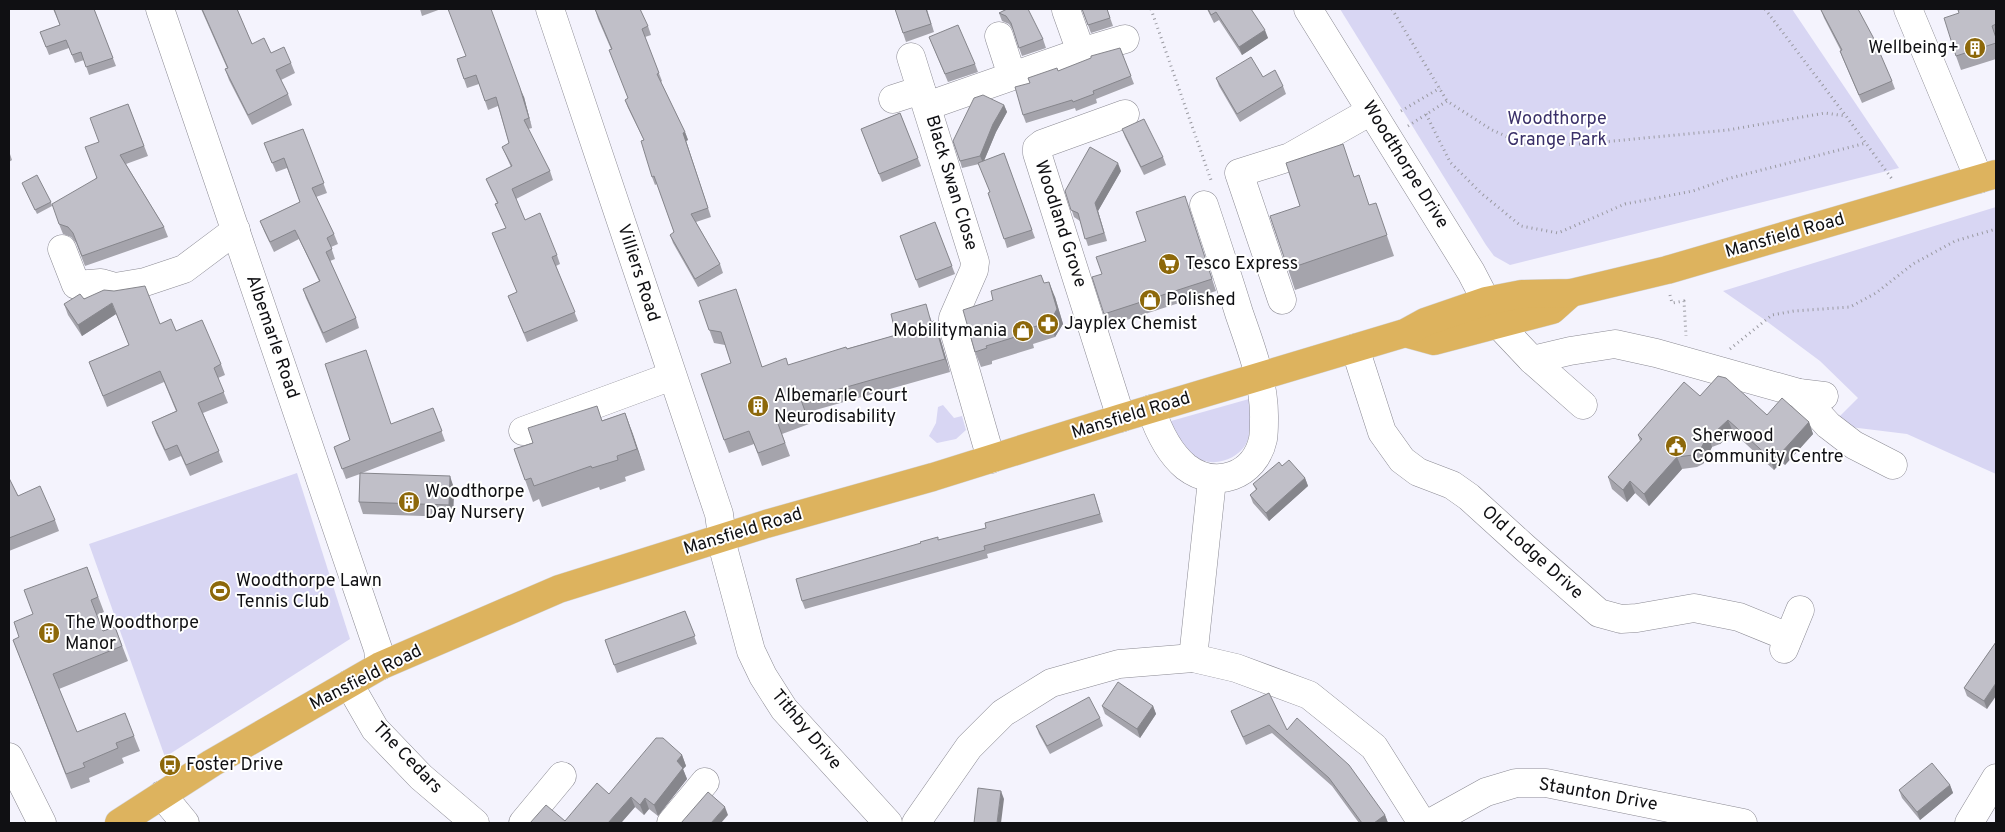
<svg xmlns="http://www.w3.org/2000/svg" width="2005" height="832" font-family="Overpass,sans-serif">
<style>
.green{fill:#d8d6f3}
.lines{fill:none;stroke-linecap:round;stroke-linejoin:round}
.minor-casing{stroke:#8b8a93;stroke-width:29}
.highway-casing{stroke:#d4d4d5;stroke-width:29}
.path{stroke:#9999a0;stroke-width:3;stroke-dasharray:1 4;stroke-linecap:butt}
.minor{stroke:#fff;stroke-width:28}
.highway{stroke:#ddb35e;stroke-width:28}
.wall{fill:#a5a4ac}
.shaded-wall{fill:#86868c}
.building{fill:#c0bfc8;stroke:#86868c}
.labels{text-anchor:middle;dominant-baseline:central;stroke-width:4;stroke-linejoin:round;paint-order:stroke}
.poi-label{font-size:18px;fill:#101013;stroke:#fff;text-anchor:start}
.park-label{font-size:18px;fill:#3b3169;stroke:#fff}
.street-label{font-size:18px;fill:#101013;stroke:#fff}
</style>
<rect width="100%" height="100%" fill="#f4f3fd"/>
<g class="green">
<path d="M1340 9H1792L1899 168 1510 265 1494 256 1486 245Z"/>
<path d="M1996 207V474L1907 434 1850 427 1837 419 1858 398 1820 361 1765 320 1723 291Z"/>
<path d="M1249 399C1250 412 1253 431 1246 444 1236 461 1210 469 1193 455 1188 451 1182 444 1177 438 1174 434 1173 426 1171 421Z"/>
<path d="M943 405 954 418 962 416 966 430 956 439 937 443 929 436 936 423 938 407Z"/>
<path d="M297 473 350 639 165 757 89 544Z"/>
</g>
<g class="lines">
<g class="minor-casing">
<g id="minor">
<path d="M160 9 378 649 380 666"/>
<path d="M550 9 719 514 724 551 751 651 763 676 784 709 888 823"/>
<path d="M1308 9 1471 272 1498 324 1532 360 1583 405"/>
<path d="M1908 9 1979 179"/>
<path d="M1066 10 1081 52"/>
<path d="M999 36 1012 76"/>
<path d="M911 57 975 262 974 270 953 318V327L991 459"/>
<path d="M893 99 921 90"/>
<path d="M927 106 1081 52 1125 39"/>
<path d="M62 249 76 285 101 283 115 287 145 282 184 269 236 230"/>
<path d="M1282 300 1239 173 1290 157 1371 111"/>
<path d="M1355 348 1382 432 1402 460 1418 472 1452 485 1469 497 1524 547 1599 613 1621 619 1637 618 1694 608 1739 617 1788 637"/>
<path d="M1532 360 1570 351 1615 344 1656 353 1799 393 1824 396"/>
<path d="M1799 393 1828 425 1854 445 1893 465"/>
<path d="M1151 409C1158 430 1169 453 1186 467 1216 490 1255 476 1263 439 1264 433 1264 426 1264 420 1265 383 1251 348 1239 313 1228 277 1216 241 1204 205"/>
<path d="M1121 418 1037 153V148L1042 144 1125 114"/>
<path d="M523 431 672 376"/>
<path d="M1784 649 1800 610"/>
<path d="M1193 658 1212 480"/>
<path d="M349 684 375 729 421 777 475 823"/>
<path d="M9 757 42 823"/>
<path d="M162 795 185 823"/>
<path d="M523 823 562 776"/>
<path d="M671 823 705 782"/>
<path d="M916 823 969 747 1003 713 1051 683 1119 664 1193 658 1236 668 1309 695 1374 747 1422 823"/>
<path d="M1430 823 1486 792 1516 783H1546L1743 823"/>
<path d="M1969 823 1996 778"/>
</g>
</g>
<g class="highway-casing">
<g id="highway">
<path d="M1405 333 1434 341 1552 310 1571 293"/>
<path d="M119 823 212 763 380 666 559 589 766 524 933 477 1121 418 1405 333 1425 322 1486 301 1522 294 1571 293 1667 270 1996 174"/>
</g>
</g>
<g class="path">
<path d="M1151 9 1212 183"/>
<path d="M1392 9 1447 101"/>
<path d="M1765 9 1846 116 1892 179"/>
<path d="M1401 111 1440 88"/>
<path d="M1426 114 1450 162 1481 193 1521 226 1558 233 1625 204 1693 191 1727 179 1866 143"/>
<path d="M1408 126 1447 101 1492 130 1526 145 1582 144 1728 130 1825 113 1846 116"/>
<path d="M1670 295 1672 303 1684 301 1686 336"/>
<path d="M1730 349 1772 315 1794 311 1850 307 1876 293 1913 264 1955 241 1996 229"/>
</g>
<use href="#minor" class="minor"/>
<use href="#highway" class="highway"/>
</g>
<g class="wall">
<path d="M53 9H94L116 66 89 75 84 60 75 63 69 48 49 55 40 32 60 25Z"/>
<path d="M201 9H237L252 44 291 63 295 73 281 80 288 94 292 105 252 125 229 80 225 69 227 68Z"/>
<path d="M420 9H441L422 16Z"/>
<path d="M595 9 648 26 651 35 645 37 662 81 661 82 685 132 688 140 686 141 711 217 696 222 720 264 723 273 698 287 673 243 670 235 674 232 657 184 655 185 652 177 644 140 628 108 625 100 628 98 611 49 598 19Z"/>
<path d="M895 9H927L934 32 906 42Z"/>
<path d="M1007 9 1043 39 1046 48 1022 56 1013 30 1009 24 1002 21 999 13Z"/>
<path d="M1082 9H1107L1113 26 1091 33Z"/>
<path d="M1207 9H1251L1268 38 1242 55 1219 20 1214 23Z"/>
<path d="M1996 9V59L1961 70 1956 56 1959 13Z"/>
<path d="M1821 10 1892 81 1895 89 1862 103 1843 59 1840 51H1841L1824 18Z"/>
<path d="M929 37 975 64 978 72 948 82Z"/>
<path d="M1120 48 1134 84 1096 99 1097 103 1076 111 1075 108 1026 123 1023 115 1030 83 1028 78 1058 71Z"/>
<path d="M466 56 524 97 532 128 528 129 550 171 553 180 516 199 525 220 557 255 560 264 556 266 578 321 527 342 508 296 517 292 492 233 506 228 495 204 497 203 490 188 486 179 511 167 502 147 509 143 498 106 488 110 479 84 467 88 457 59Z"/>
<path d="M1263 77 1283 86 1286 94 1240 122 1219 86 1216 78Z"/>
<path d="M128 104 148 156 126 164 164 227 168 237 85 266 76 243 71 237 63 234 59 224 96 178 99 142Z"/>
<path d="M1004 105 1007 112 996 132 984 161 1004 153 1035 238 1007 248 990 192 979 164 962 168 960 161Z"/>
<path d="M900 113 921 166 882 182 861 129Z"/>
<path d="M303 129 327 193 316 197 334 234 338 244 331 247 335 259 330 261 356 318 359 328 326 343 306 298 303 289 319 281 299 239 274 252 264 231 260 221 300 202 287 168 276 172 264 143Z"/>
<path d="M1122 129 1163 157 1166 165 1144 175 1125 137Z"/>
<path d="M9 151 12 160 9 162Z"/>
<path d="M1121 171 1098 211 1107 241 1088 246 1080 221 1074 217 1065 191Z"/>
<path d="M1355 177 1369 205 1383 224 1394 256 1295 290 1288 269 1300 206Z"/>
<path d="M22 183 51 202 52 206 37 214Z"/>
<path d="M1189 208 1216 291 1108 326 1104 314 1102 274 1146 241Z"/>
<path d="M935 222 955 274 919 288 900 236Z"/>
<path d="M1044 283 1055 297 1063 324 1055 337 1033 344 1034 348 992 361V364L981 367 975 352 993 300Z"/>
<path d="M84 299 160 324 176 331 221 364 225 375 218 378 228 403 203 413 223 462 190 476 181 456 169 461 156 433 152 422 176 411 164 382 107 407 89 362 129 345 116 314 82 336 68 315 64 304Z"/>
<path d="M699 301 763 367 788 365 896 335 930 317 932 322 939 334 950 372 805 413 809 424 782 434 790 456 762 466 754 444 729 453 724 440 731 363 725 345 714 343Z"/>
<path d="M1700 396 1767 415 1809 422 1813 434 1785 465 1781 462 1774 470 1733 432 1720 444 1712 447 1703 464 1697 467 1682 469 1649 506 1635 493 1627 502 1612 489 1608 477 1640 441 1638 435Z"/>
<path d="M433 408 445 441 362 473 454 488 453 517 363 514 359 502 360 474 346 479 334 447Z"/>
<path d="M625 413 645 470 625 477 626 481 600 490 599 487 542 507 539 499 533 502 514 449Z"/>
<path d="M1282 466 1305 478 1308 486 1269 521 1253 503 1250 495 1256 490 1253 484Z"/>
<path d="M9 478 18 496 55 520 59 531 9 551Z"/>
<path d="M1094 494 1103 522 987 554 988 558 805 609 802 601 939 540 986 528Z"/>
<path d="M87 567 104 612 97 615 103 631 115 627 128 661 59 689 77 732 134 736 140 751 122 758 124 763 89 778 90 782 71 789 13 640 19 637Z"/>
<path d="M685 611 697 644 617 673 605 640Z"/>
<path d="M1996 642 1987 709 1967 696 1964 688Z"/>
<path d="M1102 706H1153L1156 714 1140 738 1105 714Z"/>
<path d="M1231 711 1287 730 1385 815 1388 823H1359L1332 786 1272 733 1246 745 1234 719Z"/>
<path d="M1100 718 1103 726 1050 754 1039 734 1036 726Z"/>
<path d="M682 755 686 766 683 769 687 779 658 816 649 809 644 815 635 807 621 823H530L565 821 609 794Z"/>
<path d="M1950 785 1953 793 1920 820 1902 798 1899 790Z"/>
</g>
<g class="shaded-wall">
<path d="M1265 30 1268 38 1242 55 1239 47Z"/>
<path d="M520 88 524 97 532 128Z"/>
<path d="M1004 105 1007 112 996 132 983 163 980 156 993 124Z"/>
<path d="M685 132 688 140 686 141 711 217 683 133Z"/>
<path d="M1118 163 1121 171 1098 211 1107 241 1095 203Z"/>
<path d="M1049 282 1055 297 1063 324 1055 337 1050 322Z"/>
<path d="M112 303 116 314 82 336 78 325Z"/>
<path d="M934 321 939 334 950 372 945 359Z"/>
<path d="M625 413 633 434 645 470 637 449Z"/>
<path d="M1728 420 1733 432 1720 444 1715 432Z"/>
<path d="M1809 422 1813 434 1785 465 1781 453Z"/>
<path d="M1708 435 1712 447 1703 464 1699 452Z"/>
<path d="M1777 450 1781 462 1774 470 1770 458Z"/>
<path d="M1677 457 1682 469 1649 506 1644 494Z"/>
<path d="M450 476 454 488 453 517 449 505Z"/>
<path d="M1305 478 1308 486 1269 521 1266 513Z"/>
<path d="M1630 481 1635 493 1627 502 1623 490Z"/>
<path d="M1996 683V696L1987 709 1984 701Z"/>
<path d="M1153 706 1156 714 1140 738 1137 729Z"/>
<path d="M682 755 686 766 683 769 687 779 658 816 654 805 677 761Z"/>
<path d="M1950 785 1953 793 1920 820 1917 812Z"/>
<path d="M1001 791 1004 799 1001 823H997Z"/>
<path d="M631 797 635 807 621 823H608Z"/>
<path d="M645 798 649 809 644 815 640 805Z"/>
<path d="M725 807 728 815 721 823H711Z"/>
<path d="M1385 815 1388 823H1374Z"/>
</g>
<g class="building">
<path d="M54 9H94L113 58 86 67 81 52 72 55 66 40 46 47 40 32 60 25Z"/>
<path d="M202 9H237L252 44 264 38 271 53 284 47 291 63 276 70 288 94 248 115 225 69 228 68Z"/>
<path d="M448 9H491L520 88 529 118 524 120 550 171 512 189 525 220 540 213 557 255 552 257 575 312 524 333 508 296 517 292 492 233 506 228 495 204 498 203 486 179 512 166 502 147 509 143 496 97 485 101 476 75 464 79 457 59 466 56Z"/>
<path d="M595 9H640L648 26 642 29 659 73 657 74 685 132 683 133 708 208 691 214 720 264 695 279 670 235 674 232 654 176 652 177 641 141 644 140 625 100 628 98 609 50 612 49Z"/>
<path d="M895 9H926L931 24 903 33Z"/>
<path d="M1007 9H1028L1043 39 1019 48 1011 23 1006 16 999 13Z"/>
<path d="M1082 9H1107L1110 18 1088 25Z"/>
<path d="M1208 9H1251L1265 30 1239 47 1216 12 1211 15Z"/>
<path d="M1823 9H1858L1873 37 1892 81 1859 95 1840 51 1842 50 1821 10Z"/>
<path d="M1962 9H1996V24L1992 26 1996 38V43L1956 56 1944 18 1959 13 1958 10Z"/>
<path d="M958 25 975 64 945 74 929 37Z"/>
<path d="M1120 48 1131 76 1093 91 1094 94 1073 102 1072 100 1023 115 1015 87 1030 83 1028 78 1057 68 1058 71 1091 58V56Z"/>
<path d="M1251 57 1263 77 1275 70 1283 86 1237 114 1216 78Z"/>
<path d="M983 95 1004 105 993 124 980 156 960 161 953 141 974 98Z"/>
<path d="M128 104 144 146 120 155 164 227 82 256 73 233 68 227 59 224 52 204 97 178 85 147 99 142 90 118Z"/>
<path d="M900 113 918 158 879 174 861 129Z"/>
<path d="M1144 119 1163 157 1141 167 1122 129Z"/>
<path d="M303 129 324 183 312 188 334 234 327 238 332 249 326 252 356 318 323 333 303 289 320 281 295 230 270 242 260 221 300 202 284 158 272 163 264 143Z"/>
<path d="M1343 144 1354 177 1359 175 1369 205 1376 203 1387 235 1288 269 1270 216 1300 206 1286 163Z"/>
<path d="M1090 147 1118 163 1095 203 1104 233 1085 239 1078 213 1071 210 1065 191Z"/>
<path d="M1004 153 1032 230 1004 239 988 193 990 192 978 163Z"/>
<path d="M37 175 51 202 35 210 22 183Z"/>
<path d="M1185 196 1212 279 1104 314 1092 277 1102 274 1096 257 1146 241 1136 212Z"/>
<path d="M935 222 952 266 916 280 900 236Z"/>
<path d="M1041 275 1044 283 1049 282 1057 309 1050 322 1027 329 1028 333 986 346 987 348 975 352 963 310 993 300 991 291Z"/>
<path d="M145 286 160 324 171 319 176 331 202 320 221 364 214 368 224 392 198 403 219 451 186 465 177 445 165 450 152 422 177 411 160 371 103 396 89 362 129 345 112 303 78 325 64 304 80 294 84 299 104 290 114 291Z"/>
<path d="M736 289 762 367 786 358 788 365 846 347 847 349 896 335 891 314 926 304 931 322 934 321 945 359 801 400 805 411 777 421 785 443 758 453 749 431 724 440 701 374 731 363 721 332 709 330 699 301Z"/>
<path d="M366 350 391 424 433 408 442 431 342 469 334 447 350 440 325 364Z"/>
<path d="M1718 376 1726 378 1767 415 1782 398 1809 422 1781 453 1777 450 1770 458 1728 420 1715 432 1708 435 1699 452 1693 455 1677 457 1644 494 1630 481 1623 490 1608 477 1642 439 1638 435 1684 382 1700 396Z"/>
<path d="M597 406 602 421 625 413 637 449 617 456 618 460 592 468 591 466 534 486 531 478 525 480 514 449 533 443 528 428Z"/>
<path d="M1289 460 1305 478 1266 513 1250 495 1257 489 1253 484 1279 462 1282 466Z"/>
<path d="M360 473 450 476 449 505 359 502Z"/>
<path d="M9 478 18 496 40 486 55 520 9 538Z"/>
<path d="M1094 494 1100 514 984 546 985 550 802 601 796 579 921 543 920 542 938 537V540L986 528 985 523Z"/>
<path d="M87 567 98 597 91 600 103 631 115 627 122 646 53 674 77 732 125 713 134 736 116 743 118 748 83 763 85 767 66 774 13 640 19 637 14 622 33 614 24 590Z"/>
<path d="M685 611 695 636 614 665 605 640Z"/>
<path d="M1996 642V683L1984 701 1964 688Z"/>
<path d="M1118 682 1153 706 1137 729 1102 706Z"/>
<path d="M1269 693 1287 730 1297 718 1349 765 1385 815 1374 823H1362L1329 778 1269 725 1243 737 1231 711Z"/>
<path d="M1089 697 1100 718 1047 746 1036 726Z"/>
<path d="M656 738H663L682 755 677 761 683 768 654 805 645 798 640 805 631 797 608 823H530L546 805 565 821 597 783 609 794Z"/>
<path d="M1932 763 1950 785 1917 812 1899 790Z"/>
<path d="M978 788 1001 791 997 823H974Z"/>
<path d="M708 792 725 807 711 823H681Z"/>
</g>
<defs>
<g id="building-disc" transform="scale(1.125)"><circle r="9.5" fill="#8d680a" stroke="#fff"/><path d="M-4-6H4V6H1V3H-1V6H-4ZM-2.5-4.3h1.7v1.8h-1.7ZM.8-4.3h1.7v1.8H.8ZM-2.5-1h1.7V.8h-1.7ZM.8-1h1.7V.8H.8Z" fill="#fff"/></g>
<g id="supermarket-disc" transform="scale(1.125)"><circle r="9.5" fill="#8d680a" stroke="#fff"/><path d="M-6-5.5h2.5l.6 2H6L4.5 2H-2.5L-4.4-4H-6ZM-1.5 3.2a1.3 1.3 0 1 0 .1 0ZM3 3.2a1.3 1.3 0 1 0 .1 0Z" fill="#fff"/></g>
<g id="shop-disc" transform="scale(1.125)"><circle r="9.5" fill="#8d680a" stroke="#fff"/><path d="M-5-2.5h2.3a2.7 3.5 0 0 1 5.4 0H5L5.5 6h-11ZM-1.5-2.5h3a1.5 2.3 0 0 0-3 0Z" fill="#fff"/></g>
<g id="pharmacy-disc" transform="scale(1.125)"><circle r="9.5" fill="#8d680a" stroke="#fff"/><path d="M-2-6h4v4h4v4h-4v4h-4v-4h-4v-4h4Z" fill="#fff"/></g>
<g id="civic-disc" transform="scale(1.125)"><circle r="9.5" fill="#8d680a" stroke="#fff"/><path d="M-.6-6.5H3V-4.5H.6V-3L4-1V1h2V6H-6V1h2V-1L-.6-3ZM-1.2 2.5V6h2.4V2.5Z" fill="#fff"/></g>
<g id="stadium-disc" transform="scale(1.125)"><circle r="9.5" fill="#8d680a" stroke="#fff"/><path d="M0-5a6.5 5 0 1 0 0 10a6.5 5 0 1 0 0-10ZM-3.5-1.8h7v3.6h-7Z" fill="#fff"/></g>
<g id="bus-disc" transform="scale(1.125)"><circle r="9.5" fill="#8d680a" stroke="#fff"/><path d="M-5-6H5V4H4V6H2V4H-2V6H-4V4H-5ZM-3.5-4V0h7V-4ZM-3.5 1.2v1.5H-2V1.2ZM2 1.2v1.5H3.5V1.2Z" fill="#fff"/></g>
</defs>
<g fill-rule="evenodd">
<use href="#building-disc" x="1975" y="48"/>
<use href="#supermarket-disc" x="1169" y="264"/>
<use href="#shop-disc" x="1150" y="300"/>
<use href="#pharmacy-disc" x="1048" y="324"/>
<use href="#shop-disc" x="1023" y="331"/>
<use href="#building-disc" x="758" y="406"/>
<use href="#civic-disc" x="1676" y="446"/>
<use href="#building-disc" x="409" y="502"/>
<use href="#stadium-disc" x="220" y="591"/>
<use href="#building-disc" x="49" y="633"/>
<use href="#bus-disc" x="170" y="765"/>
</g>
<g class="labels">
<g class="poi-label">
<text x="1959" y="48" text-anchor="end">Wellbeing+</text>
<text x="1185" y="264">Tesco Express</text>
<text x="1166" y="300">Polished</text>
<text x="1064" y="324">Jayplex Chemist</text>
<text x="1007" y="331" text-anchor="end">Mobilitymania</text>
<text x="774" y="396">Albemarle Court<tspan x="774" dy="21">Neurodisability</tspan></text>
<text x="1692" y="436">Sherwood<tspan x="1692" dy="21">Community Centre</tspan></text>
<text x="425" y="492">Woodthorpe<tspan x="425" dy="21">Day Nursery</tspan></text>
<text x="236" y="581">Woodthorpe Lawn<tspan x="236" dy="21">Tennis Club</tspan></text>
<text x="65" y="623">The Woodthorpe<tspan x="65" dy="21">Manor</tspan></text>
<text x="186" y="765">Foster Drive</text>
</g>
<g class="park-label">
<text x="1557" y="119">Woodthorpe<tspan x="1557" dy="21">Grange Park</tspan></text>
</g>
<g class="street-label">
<text transform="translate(1405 165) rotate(58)">Woodthorpe Drive</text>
<text transform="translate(951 183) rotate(73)">Black Swan Close</text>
<text transform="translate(1060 224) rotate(72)">Woodland Grove</text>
<text transform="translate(1785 236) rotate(-16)">Mansfield Road</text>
<text transform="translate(638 273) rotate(72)">Villiers Road</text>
<text transform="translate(272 337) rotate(71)">Albemarle Road</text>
<text transform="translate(1131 416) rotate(-17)">Mansfield Road</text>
<text transform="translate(743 532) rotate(-17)">Mansfield Road</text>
<text transform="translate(1532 553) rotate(42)">Old Lodge Drive</text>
<text transform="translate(366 678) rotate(-27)">Mansfield Road</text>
<text transform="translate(806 730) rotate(50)">Tithby Drive</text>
<text transform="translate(407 758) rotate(46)">The Cedars</text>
<text transform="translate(1598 795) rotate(10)">Staunton Drive</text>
</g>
</g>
<rect width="2005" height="832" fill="none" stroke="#101013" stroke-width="20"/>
</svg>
